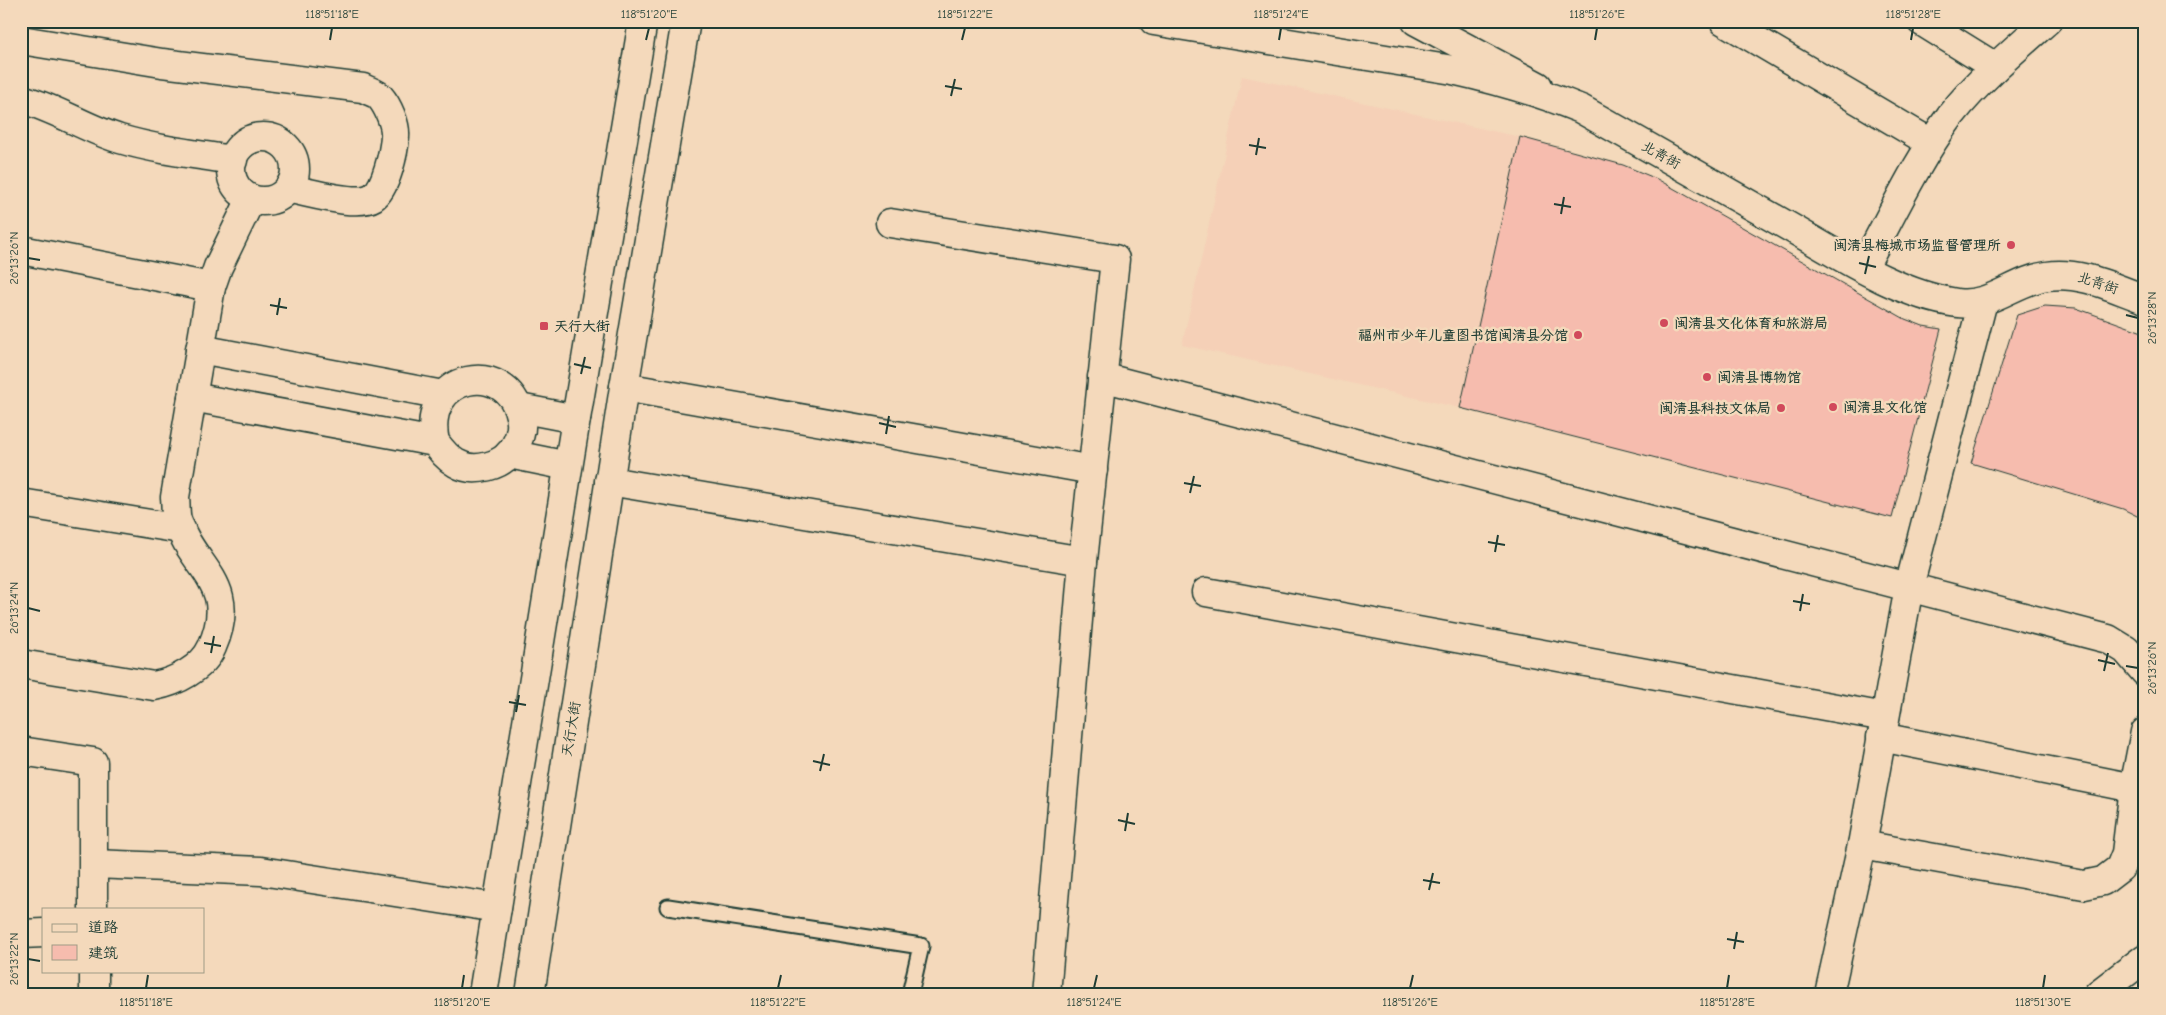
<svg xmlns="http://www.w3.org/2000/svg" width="2166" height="1015" font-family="'Comic Neue','LXGW WenKai TC',sans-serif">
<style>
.built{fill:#f5d0b7}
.building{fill:#f6bcae;stroke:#1f3d34}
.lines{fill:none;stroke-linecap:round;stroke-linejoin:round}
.service-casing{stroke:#1f3d34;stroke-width:19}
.minor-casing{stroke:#1f3d34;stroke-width:31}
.tertiary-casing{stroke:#1f3d34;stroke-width:31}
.secondary-casing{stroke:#1f3d34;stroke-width:31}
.service{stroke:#f4d9bb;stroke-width:15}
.minor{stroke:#f4d9bb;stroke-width:28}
.tertiary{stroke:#f4d9bb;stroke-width:28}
.secondary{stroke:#f4d9bb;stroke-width:28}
.ticks{fill:none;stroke:#1f3d34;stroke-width:2}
.poi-dot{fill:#d1495b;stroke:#f4d9bb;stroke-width:2}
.labels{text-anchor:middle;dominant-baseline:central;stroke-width:5;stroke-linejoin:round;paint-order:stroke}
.street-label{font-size:14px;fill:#1f3d34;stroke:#f4d9bb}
.poi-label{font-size:14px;font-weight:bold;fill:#1f3d34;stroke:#f4d9bb;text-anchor:start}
.neatline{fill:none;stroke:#1f3d34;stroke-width:2}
.ticks-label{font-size:12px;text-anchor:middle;fill:#1f3d34}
</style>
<rect width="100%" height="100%" fill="#f4d9bb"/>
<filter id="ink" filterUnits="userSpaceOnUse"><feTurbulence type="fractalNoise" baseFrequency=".02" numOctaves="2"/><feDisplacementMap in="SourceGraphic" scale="10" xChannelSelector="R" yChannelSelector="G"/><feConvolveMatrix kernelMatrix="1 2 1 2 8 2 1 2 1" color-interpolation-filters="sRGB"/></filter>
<g filter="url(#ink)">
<path class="built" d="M1242 76 1520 137 1460 408 1182 345Z"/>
<g class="building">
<path d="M1520 137 1623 165 1657 179 1905 319 1923 326 1941 329 1892 518 1460 408Z"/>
<path d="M2045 306 2076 308 2145 333V520L2123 509 1971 463 2017 315Z"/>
</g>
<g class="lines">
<g class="service-casing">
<path id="service" d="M668 907 921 946 910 994"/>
</g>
<g class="minor-casing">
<g id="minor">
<path d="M1416 21 1538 86"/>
<path d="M1724 21 1931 143"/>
<path d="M1921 21 1995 67"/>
<path d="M21 40 162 63 363 88C368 91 377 93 380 97 388 106 396 125 395 136 394 152 386 188 373 197 357 207 308 192 290 189"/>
<path d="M21 99C56 108 86 129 120 139 157 150 195 154 233 160"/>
<circle cx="263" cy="169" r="32"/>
<path d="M890 223 1115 259 1083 561 1046 994"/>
<path d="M21 250 211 287"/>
<path d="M1863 268C1891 217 1916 162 1951 115 1979 80 2013 51 2047 21"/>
<path d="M200 349 443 395"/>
<path d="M1102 377 2108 639 2126 650 2145 672"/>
<path d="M624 387 1093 470"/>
<path d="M192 397 435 442C441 450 447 458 456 463 474 474 503 466 514 448 520 438 523 427 520 416 508 358 420 372 435 442"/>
<path d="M519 408 576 419"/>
<path d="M509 454 568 466"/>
<path d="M609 481 1083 561"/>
<path d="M21 503 181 529"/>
<path d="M1206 592 1885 717"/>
<path d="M21 664 154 686C176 682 203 668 212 647 240 583 193 570 177 520 175 513 176 505 175 497L211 287 218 267 251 199"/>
<path d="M1881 737 2134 788"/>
<path d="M21 751 93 762V909"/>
<path d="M1862 845 2084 885 2103 881 2120 868 2126 853 2134 788 2145 732"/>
<path d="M94 864 261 871 497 908"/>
<path d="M21 934 44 933"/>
<path d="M94 971V994"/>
<path d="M1829 994 1862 845 1909 587 1983 301"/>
<path d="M2098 994 2145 958"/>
</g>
</g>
<g class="tertiary-casing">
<path id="tertiary" d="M1154 21 1453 70C1498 80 1539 92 1581 109 1649 148 1718 186 1786 225 1839 255 1896 294 1957 303 1989 308 2016 280 2047 276 2081 271 2113 288 2145 299"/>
</g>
<g class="secondary-casing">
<g id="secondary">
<path d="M483 994 576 419 643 21"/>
<path d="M530 994 624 387 686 21"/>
</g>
</g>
<use href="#service" class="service"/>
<use href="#minor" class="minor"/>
<use href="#tertiary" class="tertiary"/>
<use href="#secondary" class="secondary"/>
</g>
</g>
<path class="ticks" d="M330 40 332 28M646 40 649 28M962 40 965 28M1279 40 1281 28M1595 40 1597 28M1911 40 1913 28M945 86 962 89M951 96 955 79M1249 145 1266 148M1256 155 1259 138M1554 204 1571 207M1561 214 1564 197M28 258 40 260M1859 263 1876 267M1865 274 1869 256M270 305 287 308M277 315 280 298M2126 315 2138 318M574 364 591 368M581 374 585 357M879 423 896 427M886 434 889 416M1184 483 1201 486M1190 493 1194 476M1488 542 1505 545M1495 552 1498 535M1793 601 1810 604M28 608 40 611M1800 611 1803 594M204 643 221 646M211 653 214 636M2098 660 2115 664M2126 666 2138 668M2104 671 2108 653M509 702 526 705M516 712 519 695M813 761 830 765M820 771 824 754M1118 820 1135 824M1125 831 1128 813M1423 880 1440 883M1429 890 1433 873M1727 939 1744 942M1734 949 1737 932M28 959 40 961M146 988 148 975M462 988 464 975M778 988 781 975M1094 988 1097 975M1410 988 1413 975M1727 988 1729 975M2043 988 2045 975"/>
<g class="poi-dot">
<circle cx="2011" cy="245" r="5"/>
<circle cx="1664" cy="323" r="5"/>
<rect x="539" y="321" width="10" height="10" rx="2.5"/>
<circle cx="1578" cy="335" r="5"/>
<circle cx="1707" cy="377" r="5"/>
<circle cx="1833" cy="407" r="5"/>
<circle cx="1781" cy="408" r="5"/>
</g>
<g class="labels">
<g class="street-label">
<text transform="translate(1661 155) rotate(29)">北青街</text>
<text transform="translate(2098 283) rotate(18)">北青街</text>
<text transform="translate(571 729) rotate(-81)">天行大街</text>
</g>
<g class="poi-label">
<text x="2001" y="245" text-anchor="end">闽清县梅城市场监督管理所</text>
<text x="1674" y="323">闽清县文化体育和旅游局</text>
<text x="554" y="326">天行大街</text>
<text x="1568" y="335" text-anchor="end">福州市少年儿童图书馆闽清县分馆</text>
<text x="1717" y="377">闽清县博物馆</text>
<text x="1843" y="407">闽清县文化馆</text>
<text x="1771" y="408" text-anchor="end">闽清县科技文体局</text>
</g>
</g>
<rect width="2166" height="1015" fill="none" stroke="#f4d9bb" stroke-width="55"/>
<rect x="42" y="908" width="162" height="65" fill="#f4d9bb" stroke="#9f9b85"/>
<rect x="52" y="924" width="25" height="8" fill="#f4d9bb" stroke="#9f9b85"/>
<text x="88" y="932" font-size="15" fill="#1f3d34">道路</text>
<rect x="52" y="945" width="25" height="15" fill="#f6bcae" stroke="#9f9b85"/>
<text x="88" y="958" font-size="15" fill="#1f3d34">建筑</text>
<rect x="28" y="28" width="2110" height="960" class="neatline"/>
<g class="ticks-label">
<text x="332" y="18">118°51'18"E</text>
<text x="649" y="18">118°51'20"E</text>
<text x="965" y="18">118°51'22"E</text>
<text x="1281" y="18">118°51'24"E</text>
<text x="1597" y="18">118°51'26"E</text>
<text x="1913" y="18">118°51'28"E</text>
<text transform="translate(14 258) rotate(-90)" y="4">26°13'26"N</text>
<text transform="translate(2152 318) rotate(-90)" y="4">26°13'28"N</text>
<text transform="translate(14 608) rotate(-90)" y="4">26°13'24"N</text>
<text transform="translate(2152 668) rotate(-90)" y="4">26°13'26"N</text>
<text transform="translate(14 959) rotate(-90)" y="4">26°13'22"N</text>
<text x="146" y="1006">118°51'18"E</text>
<text x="462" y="1006">118°51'20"E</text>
<text x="778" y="1006">118°51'22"E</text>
<text x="1094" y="1006">118°51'24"E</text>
<text x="1410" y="1006">118°51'26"E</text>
<text x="1727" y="1006">118°51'28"E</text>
<text x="2043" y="1006">118°51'30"E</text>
</g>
</svg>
